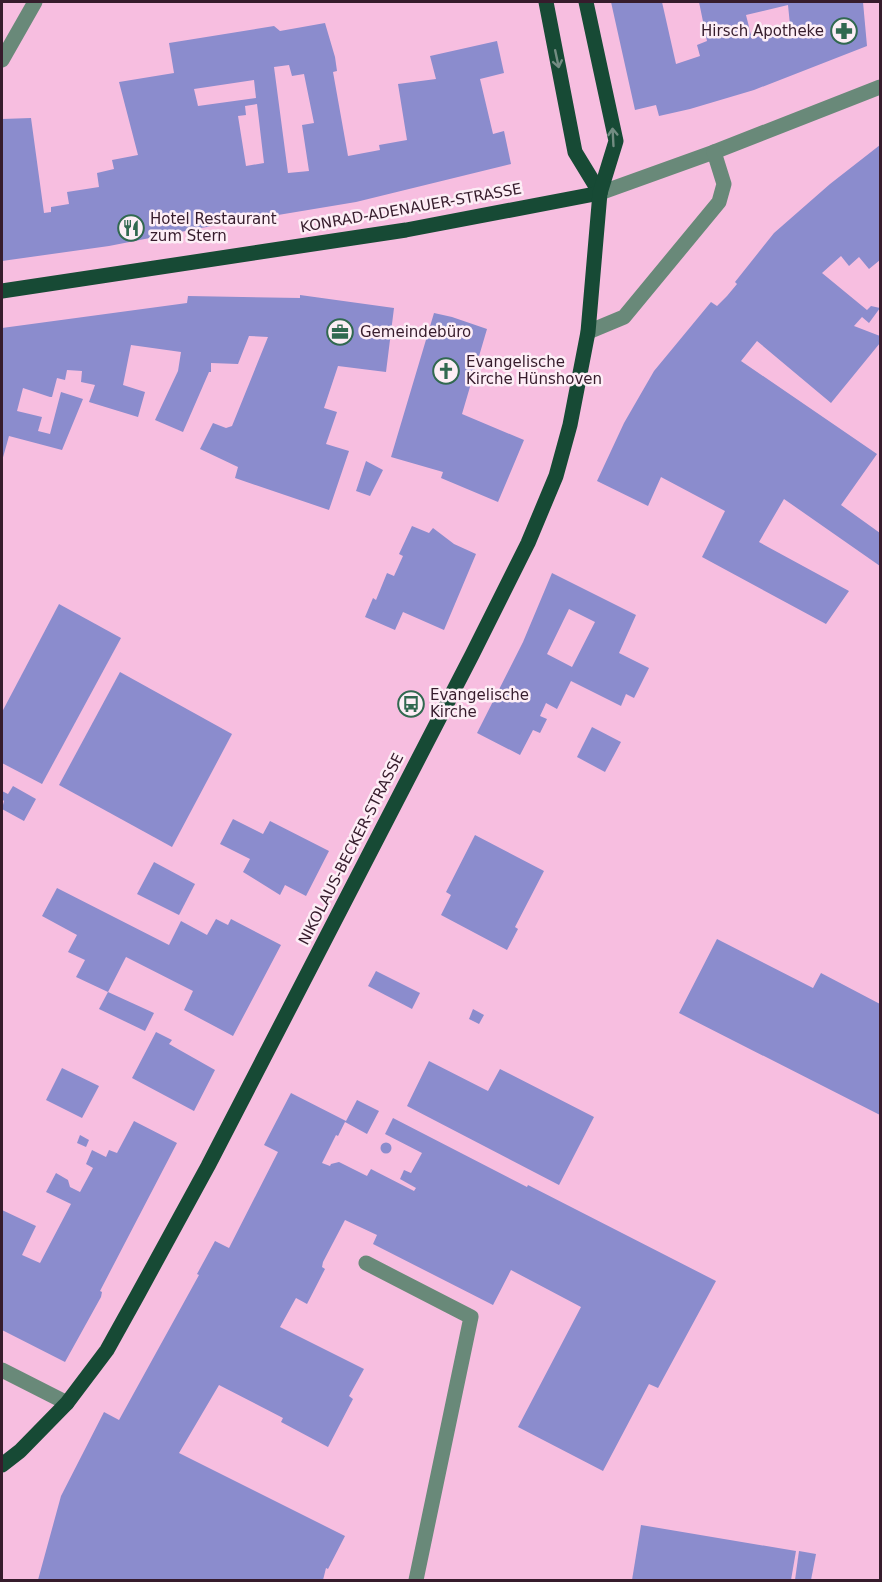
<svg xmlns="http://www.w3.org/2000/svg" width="882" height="1582" font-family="'DejaVu Sans',sans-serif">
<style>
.building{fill:#8b8ccd;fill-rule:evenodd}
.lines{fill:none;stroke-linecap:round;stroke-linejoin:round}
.minor{stroke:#698979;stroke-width:15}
.major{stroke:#174a35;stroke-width:15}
.oneway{stroke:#738c82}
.labels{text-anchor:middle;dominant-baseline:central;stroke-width:5;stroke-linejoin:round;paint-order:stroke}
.poi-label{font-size:15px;fill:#361c2c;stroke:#fdeef6;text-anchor:start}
.street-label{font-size:15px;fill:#361c2c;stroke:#fdeef6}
</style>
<rect width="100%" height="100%" fill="#f7bee0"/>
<g class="building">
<path d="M611 2H662L676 64 700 56 697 45 707 41 699 2H863L867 46 754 90 690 109 659 116 656 105 635 110ZM788 5 790 25 752 39 746 15Z"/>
<path d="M325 23 335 57 337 71 333 72 348 156 380 150 379 145 407 140 398 84 436 79 430 56 497 41 504 73 480 79 493 134 504 131 511 164 356 202 201 228 109 246 2 261V119L31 118 44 213 51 212V207L69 204 67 192 99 187 97 173 114 169 112 160 138 155 119 82 174 73 169 43 274 26 280 31ZM289 65 292 76 304 74 314 123 302 125 309 171 288 173 274 67ZM254 80 256 98 198 106 194 89ZM257 104 264 163 246 166 238 116 246 115 245 106Z"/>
<path d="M880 145V260L869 269 859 257 849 266 841 256 822 273 867 310 871 306 880 308 869 323 862 317 854 326 880 336V343L831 403 757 341 741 361 877 454 841 505 880 533V566L784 499 759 542 849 591 826 624 702 557 725 511 661 477 648 506 597 481 624 423 654 371 711 302 717 306 727 296 737 284 735 282 774 233 830 184Z"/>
<path d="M300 295 394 308 386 372 338 366 324 408 337 412 326 444 349 451 329 510 235 478 238 467 200 449 213 423 226 428 232 426 268 337 249 336 238 364 211 363V372H209L183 432 155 420 178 371 181 352 131 345 123 385 145 392 138 417 89 402 95 385 81 382 82 371 67 370 65 380 57 378 52 397H50L23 388 17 411 42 417 38 431 50 434 61 392 83 399 62 450 9 436 2 461V328L187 303 188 296 300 298Z"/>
<path d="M434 313 452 317 487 329 462 414 524 440 498 502 441 478 443 472 391 457Z"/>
<path d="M366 461 383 470 370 496 356 491Z"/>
<path d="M412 526 429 533 433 528 454 544 476 554 444 630 403 612 395 630 365 617 373 598 376 600 387 573 394 576 403 556 399 554Z"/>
<path d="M552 573 636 615 619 653 649 668 634 698 626 694 621 706 571 681 557 709 546 703 540 716 547 719 540 733 533 730 520 755 477 733 523 642ZM569 609 595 622 572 667 547 654Z"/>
<path d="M59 604 121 638 42 784 2 763V712Z"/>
<path d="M120 672 232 734 172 847 59 785Z"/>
<path d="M592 727 621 742 605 772 577 757Z"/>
<path d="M13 786 36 799 24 821 2 809 4 801 2 799V791L8 794Z"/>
<path d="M233 819 263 834 270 821 329 851 306 896 285 885 280 895 243 872 250 859 220 844Z"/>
<path d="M475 835 544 871 515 927 518 929 507 950 441 915 451 895 446 892Z"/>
<path d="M154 862 195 884 179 915 137 894Z"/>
<path d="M57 888 169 945 181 921 207 935 216 919 228 925 231 919 281 945 233 1036 184 1010 193 991 126 957 108 992 76 977 85 960 68 952 77 935 42 916Z"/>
<path d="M717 939 813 988 821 973 880 1004V1115L679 1013Z"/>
<path d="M376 971 420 993 412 1009 368 986Z"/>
<path d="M108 992 154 1013 145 1031 99 1009Z"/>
<path d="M473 1009 484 1015 479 1024 469 1019Z"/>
<path d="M156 1032 172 1040 169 1044 215 1070 194 1111 132 1078Z"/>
<path d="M429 1061 488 1091 500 1069 594 1117 559 1185 407 1106Z"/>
<path d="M62 1068 99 1086 82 1118 46 1100Z"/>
<path d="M291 1093 346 1121 357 1100 379 1111 367 1134 345 1122 338 1136 336 1135 322 1163 330 1166 331 1164 339 1162 367 1176 371 1169 414 1191 416 1188 400 1179 404 1170 411 1173 422 1153 385 1134 393 1118 527 1187 528 1185 716 1281 658 1388 649 1384 603 1471 518 1427 581 1307 511 1270 493 1305 373 1244 377 1235 345 1220 323 1262 322 1267 325 1269 307 1304 296 1298 280 1327 364 1369 349 1396 353 1399 328 1447 281 1422 283 1418 219 1385 179 1453 345 1536 328 1569 326 1568 323 1580H38L61 1496 104 1412 119 1420 199 1275 197 1274 215 1241 229 1248 278 1152 264 1145Z"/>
<path d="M134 1121 177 1143 100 1291 102 1292 101 1297 65 1362 2 1330V1210L36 1226 22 1255 40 1263 71 1204 46 1192 56 1173 68 1180 70 1187 80 1192 93 1168 86 1164 92 1150 106 1157 109 1150 117 1153Z"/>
<path d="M80 1135 89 1140 86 1147 77 1143Z"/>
<circle cx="386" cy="1148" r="5.5"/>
<path d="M641 1525 796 1551 791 1580H632Z"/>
<path d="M799 1551 816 1554 811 1580H795Z"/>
</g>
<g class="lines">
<g class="minor">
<path d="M2 60 35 2"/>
<path d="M600 193 714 152 880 87"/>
<path d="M588 332 624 317 719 202 724 184 714 152"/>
<path d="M366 1263 471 1317 416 1580"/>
<path d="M2 1370 67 1403"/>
</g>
<g class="major">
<path d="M546 2 575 152 600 193"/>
<path d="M2 291 406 230 600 193"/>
<path d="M2 1465 20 1451 67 1403 107 1350 137 1296 208 1166 472 655 528 543 556 476 570 425 588 332 600 193 616 141 586 2"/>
</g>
</g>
<defs><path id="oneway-shaft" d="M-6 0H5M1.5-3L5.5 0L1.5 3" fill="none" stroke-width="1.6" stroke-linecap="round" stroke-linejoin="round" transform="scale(1.5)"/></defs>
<g class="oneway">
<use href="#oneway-shaft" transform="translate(557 59) rotate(78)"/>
<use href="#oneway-shaft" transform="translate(613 137) rotate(-93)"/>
</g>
<defs>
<g id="pharmacy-ring" transform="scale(1.35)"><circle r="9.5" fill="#fdeef6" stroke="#316950" stroke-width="1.5"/><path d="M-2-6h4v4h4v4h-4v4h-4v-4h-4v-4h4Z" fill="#316950"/></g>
<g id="restaurant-ring" transform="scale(1.35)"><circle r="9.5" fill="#fdeef6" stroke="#316950" stroke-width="1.5"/><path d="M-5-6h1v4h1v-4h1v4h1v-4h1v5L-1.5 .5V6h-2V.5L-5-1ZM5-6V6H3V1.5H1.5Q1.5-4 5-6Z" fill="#316950"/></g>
<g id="office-ring" transform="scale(1.35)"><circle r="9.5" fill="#fdeef6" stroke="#316950" stroke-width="1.5"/><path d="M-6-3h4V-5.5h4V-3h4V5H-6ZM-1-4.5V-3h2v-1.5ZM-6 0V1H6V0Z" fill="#316950"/></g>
<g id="church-ring" transform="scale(1.35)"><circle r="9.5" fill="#fdeef6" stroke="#316950" stroke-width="1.5"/><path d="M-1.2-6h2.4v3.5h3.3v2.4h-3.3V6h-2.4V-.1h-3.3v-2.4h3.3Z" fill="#316950"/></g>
<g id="bus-ring" transform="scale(1.35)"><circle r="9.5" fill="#fdeef6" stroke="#316950" stroke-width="1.5"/><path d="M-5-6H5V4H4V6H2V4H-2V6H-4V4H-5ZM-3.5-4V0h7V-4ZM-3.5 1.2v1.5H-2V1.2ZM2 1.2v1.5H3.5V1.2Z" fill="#316950"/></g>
</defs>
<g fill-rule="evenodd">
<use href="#pharmacy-ring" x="844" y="31"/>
<use href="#restaurant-ring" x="131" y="228"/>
<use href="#office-ring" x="340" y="332"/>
<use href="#church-ring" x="446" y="371"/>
<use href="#bus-ring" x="411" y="704"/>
</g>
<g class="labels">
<g class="poi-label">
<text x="824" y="31" text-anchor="end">Hirsch Apotheke</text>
<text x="150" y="219">Hotel Restaurant<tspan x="150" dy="17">zum Stern</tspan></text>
<text x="360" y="332">Gemeindebüro</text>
<text x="466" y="362">Evangelische<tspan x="466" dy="17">Kirche Hünshoven</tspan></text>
<text x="430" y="695">Evangelische<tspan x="430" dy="17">Kirche</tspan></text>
</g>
<g class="street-label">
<text transform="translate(411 208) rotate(-10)">KONRAD-ADENAUER-STRASSE</text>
<text transform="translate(351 849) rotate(-63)">NIKOLAUS-BECKER-STRASSE</text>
</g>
</g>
<rect width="882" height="1582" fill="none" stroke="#361c2c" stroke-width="6"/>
</svg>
